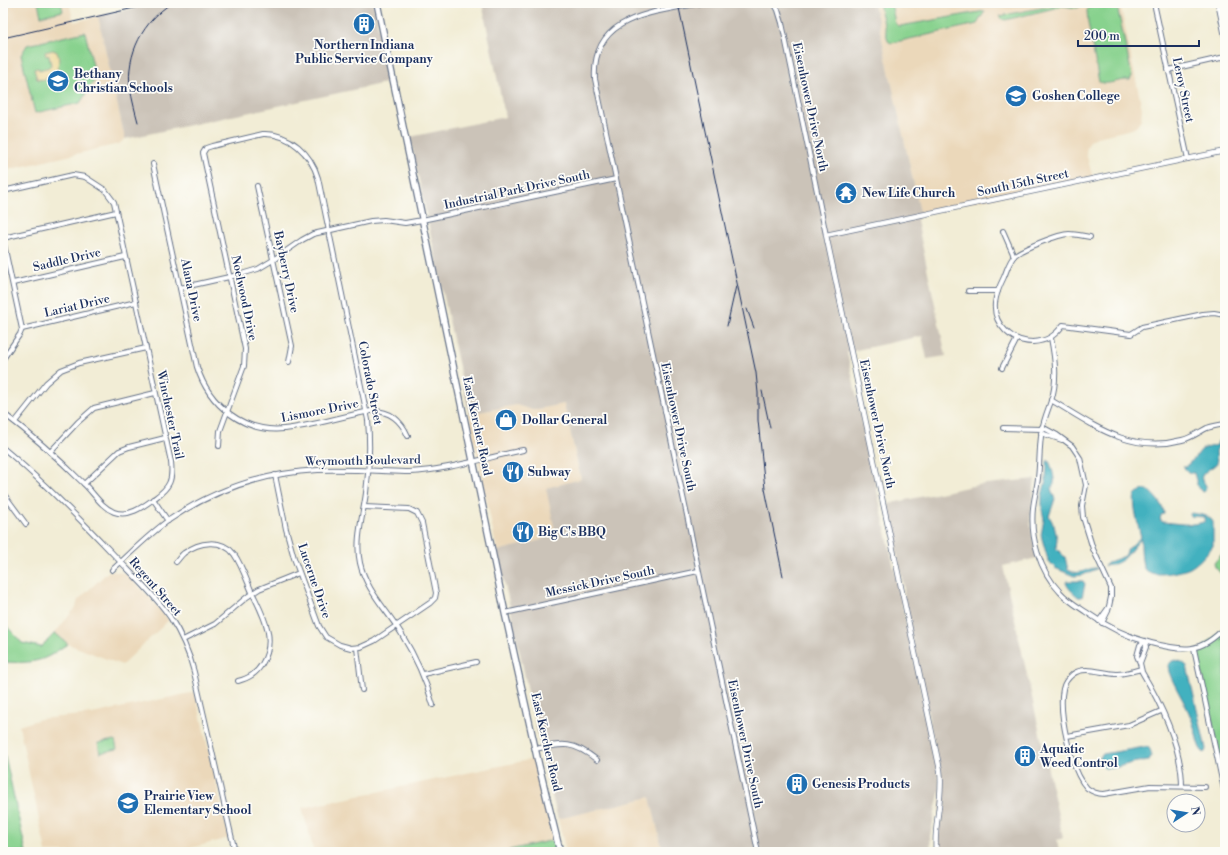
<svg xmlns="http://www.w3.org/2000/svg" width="1228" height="855" font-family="'Libre Bodoni',serif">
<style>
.built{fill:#ebd8ba}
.industrial{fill:#cbc3b8}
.green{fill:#88d28e;stroke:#528076;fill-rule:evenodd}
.sand{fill:#eeda9e;stroke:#84847e}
.water{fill:#43b1bf;stroke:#2f708e}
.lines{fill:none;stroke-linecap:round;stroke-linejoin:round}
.minor-casing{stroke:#667288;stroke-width:6}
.tertiary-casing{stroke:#667288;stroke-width:6}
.secondary-casing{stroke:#667288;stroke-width:8}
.minor{stroke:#fff;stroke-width:4}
.tertiary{stroke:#fff;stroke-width:4.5}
.secondary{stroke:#fff;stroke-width:5.5}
.rail{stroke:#1b2f5e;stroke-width:1}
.labels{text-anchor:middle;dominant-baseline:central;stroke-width:3.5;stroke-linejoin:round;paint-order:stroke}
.poi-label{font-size:12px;font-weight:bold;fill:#1b2f5e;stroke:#fdfcf7;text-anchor:start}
.street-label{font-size:12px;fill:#1b2f5e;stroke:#fdfcf7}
</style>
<rect width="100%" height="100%" fill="#fdfcf7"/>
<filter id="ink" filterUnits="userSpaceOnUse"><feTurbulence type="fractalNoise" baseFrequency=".025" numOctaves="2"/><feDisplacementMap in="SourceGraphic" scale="8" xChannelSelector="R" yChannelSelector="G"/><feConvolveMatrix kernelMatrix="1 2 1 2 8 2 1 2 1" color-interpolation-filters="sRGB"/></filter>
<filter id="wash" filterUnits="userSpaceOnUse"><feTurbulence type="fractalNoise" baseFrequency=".012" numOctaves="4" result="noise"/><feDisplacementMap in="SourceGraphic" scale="16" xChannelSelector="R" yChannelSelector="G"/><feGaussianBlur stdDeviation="0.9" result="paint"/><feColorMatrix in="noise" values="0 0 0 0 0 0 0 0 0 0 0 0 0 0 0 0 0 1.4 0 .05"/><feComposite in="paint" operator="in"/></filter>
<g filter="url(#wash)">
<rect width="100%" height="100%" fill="#f2edd6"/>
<g class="built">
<path d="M3 3H69L74 22 98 16 125 139 119 144 3 171Z"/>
<path d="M874 3H1120L1142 109 1141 120 1137 126 1132 129 1097 137 1090 141 1087 147 1086 153 1093 178 920 212Z"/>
<path d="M564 404 581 480 547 488 556 531 541 540 497 551 469 414 516 405 533 410Z"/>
<path d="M109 571 125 573 149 597 169 620 122 665 68 644 55 633 76 607 78 600Z"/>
<path d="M195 692 229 838 176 852H46L19 726 40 719 92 714Z"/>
<path d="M533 759 554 840 510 850V852H314L302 808Z"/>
<path d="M650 797 663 852H566L558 819Z"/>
</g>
<g class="industrial">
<path d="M156 3H373L390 82 125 139 98 16Z"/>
<path d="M482 3H874L920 212 917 221 946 356 927 359 922 336 847 352 937 766 940 789 930 836 931 852H663L650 797 558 819 543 761 509 602 497 551 541 540 555 531 546 488 581 479 564 404 533 410 516 405 469 414 410 137 505 117Z"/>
<path d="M1035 479 1030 518 1032 536 1037 558 1003 566 1063 838 1057 840 1059 852H936L942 781 904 599V587L887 504 977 485Z"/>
</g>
<g class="green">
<path d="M38 3H61L63 11 41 16Z"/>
<path d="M879 3H891L895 23 898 26H900L985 11 977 24 891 43 888 41Z"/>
<path d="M1066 3H1087L1077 8 1063 6 1005 20 1002 19 1000 16Z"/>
<path d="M1099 3H1115L1117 6 1132 76 1130 80C1120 79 1107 86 1099 82L1088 23 1087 10 1091 6Z"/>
<path d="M85 32 96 78 80 103 35 113 21 55 27 45ZM49 55 59 67 53 76 39 79V70L48 68 51 66Z"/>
<path d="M1225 545V578L1215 567 1214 563 1222 554Z"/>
<path d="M3 622 22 643 41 647 55 633 68 644C61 647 56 653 49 656 37 663 19 663 5 662L3 661Z"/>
<path d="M1225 627V779L1198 655 1199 651Z"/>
<path d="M115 740 117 749 100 753 98 743Z"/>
<path d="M3 747 26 852H3Z"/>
<path d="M554 840 557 852H510L509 850Z"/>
</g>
<path class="sand" d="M53 50 57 52C63 66 54 83 37 79L34 69 39 68V70L50 67 51 65 49 55 46 56 45 52Z"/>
<g class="water">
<path d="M1218 441H1219L1220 444 1216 451 1217 463C1213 468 1199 473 1202 480 1203 482 1205 483 1206 486L1205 491 1203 492 1198 488 1194 473H1189L1183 467H1187L1189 463 1193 460 1202 449 1217 445Z"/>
<path d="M1048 460C1051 463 1055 479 1054 483 1054 485 1052 487 1051 489L1055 499 1049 516 1054 525 1057 539 1056 548 1065 557 1068 570C1081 577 1086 567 1098 568L1083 575 1074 576 1055 568 1048 560 1041 535 1044 519 1042 510V496L1046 480 1047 462Z"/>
<path d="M1144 490H1148C1155 496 1164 506 1164 514L1161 515 1160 520 1163 522C1174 523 1196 527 1205 521V517L1190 516V514L1192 513C1200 515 1209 514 1213 522V546C1206 554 1199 563 1190 568 1182 572 1152 578 1145 570 1141 565 1141 546 1141 539 1126 553 1128 563 1104 566L1109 562 1125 556 1128 549 1141 537C1139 529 1132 502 1135 495 1137 492 1141 491 1144 490Z"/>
<path d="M1068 581H1083L1085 584 1082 597H1078C1074 593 1067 588 1066 582Z"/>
<path d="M1176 660 1182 662 1187 666 1206 749 1205 752 1204 753C1197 748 1197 734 1194 727 1189 707 1176 691 1169 672L1168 665 1172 661Z"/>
<path d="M1145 747H1148C1152 751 1152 756 1149 760 1145 763 1141 761 1137 762 1129 763 1112 770 1105 768 1100 766 1100 761 1100 757L1103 754Z"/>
</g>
</g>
<g filter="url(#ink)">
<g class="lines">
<g class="minor-casing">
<g id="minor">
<path d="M700 3C653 13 591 15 595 79L758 852"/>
<path d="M774 3 778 10 782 23 826 235"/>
<path d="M1154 3 1188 159"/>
<path d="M1218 3 1225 37"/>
<path d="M1168 70 1225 57"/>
<path d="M153 164 197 367C209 405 243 433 284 429 313 426 342 416 371 411 390 410 401 420 408 436"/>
<path d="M257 186 292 346 289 362"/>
<path d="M3 191 73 175 85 177 105 190 114 202 171 462C173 480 170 487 155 498 144 506 129 518 114 512 101 507 93 492 83 483 58 458 31 434 3 413"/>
<path d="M1003 231 1014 256"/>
<path d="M1090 237C1083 236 1076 234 1069 234 1059 234 1022 249 1015 255 1009 261 1007 270 1004 277 1000 285 996 294 995 303 993 325 1012 342 1033 342 1047 341 1055 336 1063 325L1131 334 1142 327 1203 314 1214 313 1225 315"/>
<path d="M3 238 116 212"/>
<path d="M3 240 22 329 20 334 3 359"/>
<path d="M13 283 125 257"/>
<path d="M180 288 238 275 258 269 273 260 302 240 313 234 371 221 384 220 405 223 422 220 616 179"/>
<path d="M968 291H998"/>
<path d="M22 329 136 302"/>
<path d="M1051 338C1055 359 1058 380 1051 401 1048 410 1044 419 1042 430 1039 445 1040 462 1038 478 1037 488 1034 498 1033 508 1030 537 1039 570 1060 592 1067 600 1077 606 1086 612 1107 627 1127 637 1151 643 1183 651 1201 654 1225 627"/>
<path d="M1002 368 1017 339"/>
<path d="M1051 400C1093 425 1130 454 1182 440 1191 438 1199 432 1207 428 1213 426 1219 425 1225 424"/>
<path d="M15 422 46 383 61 370 79 363 146 348"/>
<path d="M1042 427 1057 435 1072 446 1080 458 1086 485 1082 506 1083 517 1093 549 1111 588V597L1108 611 1102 623"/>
<path d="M1003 428 1042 429"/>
<path d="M1041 433 1062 440"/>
<path d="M219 446 220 431 244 366 245 349 203 153 206 148 212 146 263 134C290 133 311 154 318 178L368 420C370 443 369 471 366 493 363 516 355 540 360 563 366 590 387 610 401 633 415 656 426 680 433 705"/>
<path d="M3 448C43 481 79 518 115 556 133 575 155 595 170 617 181 634 189 652 194 672L235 852"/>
<path d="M50 452 78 422 94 408 155 393"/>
<path d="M275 475 286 529 294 558 319 626 326 637 340 645 351 648 361 647 374 641 430 603 435 598 436 593 422 523 417 513 409 509 364 507"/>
<path d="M84 484 119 451 129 447 165 438"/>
<path d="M3 493 26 524"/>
<path d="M153 499 168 521"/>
<path d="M176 562C179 559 181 555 184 553 199 542 221 538 234 554 241 564 246 578 251 590 262 614 278 638 262 664 256 674 249 678 238 681"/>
<path d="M112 570C131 553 149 534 169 520 213 490 265 473 318 470 348 469 379 471 409 472 447 470 486 458 523 450"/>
<path d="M505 613 698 571"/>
<path d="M1099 621 1109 607"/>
<path d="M183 640 215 624 247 597 259 589 299 573"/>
<path d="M1145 641 1146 647 1140 663 1137 656 1140 645Z"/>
<path d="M357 648 362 690"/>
<path d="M1194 649 1225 794"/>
<path d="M1140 663 1142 672C1161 704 1182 747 1182 786"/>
<path d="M1141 669C1133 671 1125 674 1117 674 1103 674 1085 665 1073 674 1068 678 1064 683 1063 689 1058 712 1071 771 1087 788 1092 792 1098 794 1104 794L1150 786 1205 787"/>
<path d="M423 674 476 662"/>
<path d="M1067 736 1129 725 1161 711"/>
<path d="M535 749C564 743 573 741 597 760"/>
</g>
</g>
<g class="tertiary-casing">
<path id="tertiary" d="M936 852C933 824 944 798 940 770L826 235 1225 151"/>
</g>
<g class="secondary-casing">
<path id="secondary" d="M377 3 505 613 539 766 560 852"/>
</g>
<use href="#minor" class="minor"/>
<use href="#tertiary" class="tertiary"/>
<use href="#secondary" class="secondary"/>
<g class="rail">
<path d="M678 3 756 373 758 393V420L765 489 783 576"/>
<path d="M3 38 156 3"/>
<path d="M138 122C135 111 132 99 130 88 126 54 143 21 172 3"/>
<path d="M747 309 754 328"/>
<path d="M727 326 736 286"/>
<path d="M762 391 770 428"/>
</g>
</g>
</g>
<defs>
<g id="building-disc" transform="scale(1.15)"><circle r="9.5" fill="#1f6fb2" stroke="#fdfcf7"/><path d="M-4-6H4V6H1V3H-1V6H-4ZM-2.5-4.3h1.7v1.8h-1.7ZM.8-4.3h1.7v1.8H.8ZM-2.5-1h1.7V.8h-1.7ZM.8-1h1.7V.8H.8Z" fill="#fff"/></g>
<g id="school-disc" transform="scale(1.15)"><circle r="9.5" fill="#1f6fb2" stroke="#fdfcf7"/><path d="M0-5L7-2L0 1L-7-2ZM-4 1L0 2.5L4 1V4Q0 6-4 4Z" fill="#fff"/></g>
<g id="university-disc" transform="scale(1.15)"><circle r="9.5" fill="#1f6fb2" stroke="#fdfcf7"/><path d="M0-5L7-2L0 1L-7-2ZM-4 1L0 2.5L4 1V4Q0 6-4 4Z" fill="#fff"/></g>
<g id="temple-disc" transform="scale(1.15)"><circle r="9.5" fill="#1f6fb2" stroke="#fdfcf7"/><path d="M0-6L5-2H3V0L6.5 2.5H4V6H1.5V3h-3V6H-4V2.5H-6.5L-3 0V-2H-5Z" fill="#fff"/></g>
<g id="shop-disc" transform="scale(1.15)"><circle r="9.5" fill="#1f6fb2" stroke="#fdfcf7"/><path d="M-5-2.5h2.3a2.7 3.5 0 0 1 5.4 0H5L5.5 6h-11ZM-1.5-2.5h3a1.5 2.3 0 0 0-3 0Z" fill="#fff"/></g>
<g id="restaurant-disc" transform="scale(1.15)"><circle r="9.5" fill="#1f6fb2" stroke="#fdfcf7"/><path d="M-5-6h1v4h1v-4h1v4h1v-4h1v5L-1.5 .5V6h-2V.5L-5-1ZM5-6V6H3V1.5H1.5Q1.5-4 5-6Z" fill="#fff"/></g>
</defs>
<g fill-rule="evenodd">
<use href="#building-disc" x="364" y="24"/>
<use href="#school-disc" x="58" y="81"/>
<use href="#university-disc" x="1016" y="96"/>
<use href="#temple-disc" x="846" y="193"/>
<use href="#shop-disc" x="506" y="420"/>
<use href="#restaurant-disc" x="513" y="472"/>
<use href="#restaurant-disc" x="523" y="532"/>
<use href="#building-disc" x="1025" y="756"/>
<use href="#building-disc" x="797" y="784"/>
<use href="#school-disc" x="128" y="803"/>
</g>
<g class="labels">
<g class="poi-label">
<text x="364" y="45" text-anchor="middle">Northern Indiana<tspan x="364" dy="14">Public Service Company</tspan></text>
<text x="74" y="74">Bethany<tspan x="74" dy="14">Christian Schools</tspan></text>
<text x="1032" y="96">Goshen College</text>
<text x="862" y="193">New Life Church</text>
<text x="522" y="420">Dollar General</text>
<text x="528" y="472">Subway</text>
<text x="538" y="532">Big C's BBQ</text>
<text x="1040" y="749">Aquatic<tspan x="1040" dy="14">Weed Control</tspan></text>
<text x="812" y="784">Genesis Products</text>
<text x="144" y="796">Prairie View<tspan x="144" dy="14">Elementary School</tspan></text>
</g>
<g class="street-label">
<text transform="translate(1183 90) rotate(78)">Leroy Street</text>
<text transform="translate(810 107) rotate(78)">Eisenhower Drive North</text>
<text transform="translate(1023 183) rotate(-12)">South 15th Street</text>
<text transform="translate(517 190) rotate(-12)">Industrial Park Drive South</text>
<text transform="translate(67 260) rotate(-13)">Saddle Drive</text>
<text transform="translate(286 272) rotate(78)">Bayberry Drive</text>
<text transform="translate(191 290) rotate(78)">Alana Drive</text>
<text transform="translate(244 298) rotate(78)">Noelwood Drive</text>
<text transform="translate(77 306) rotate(-13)">Lariat Drive</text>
<text transform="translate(370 383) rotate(79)">Colorado Street</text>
<text transform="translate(320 411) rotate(-11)">Lismore Drive</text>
<text transform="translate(170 415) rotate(78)">Winchester Trail</text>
<text transform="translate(877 424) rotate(78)">Eisenhower Drive North</text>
<text transform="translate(477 426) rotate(78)">East Kercher Road</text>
<text transform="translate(678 427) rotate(78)">Eisenhower Drive South</text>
<text transform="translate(363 461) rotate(-1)">Weymouth Boulevard</text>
<text transform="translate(314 581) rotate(71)">Lucerne Drive</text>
<text transform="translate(600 582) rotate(-12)">Messick Drive South</text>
<text transform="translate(155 587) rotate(49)">Regent Street</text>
<text transform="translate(546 742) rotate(77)">East Kercher Road</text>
<text transform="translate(745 744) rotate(78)">Eisenhower Drive South</text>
</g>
</g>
<rect width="1228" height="855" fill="none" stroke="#fdfcf7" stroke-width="16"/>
<g transform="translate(1186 813) rotate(78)"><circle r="19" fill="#fdfcf7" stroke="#a3aaba"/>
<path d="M0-3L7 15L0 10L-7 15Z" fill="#1f6fb2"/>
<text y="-6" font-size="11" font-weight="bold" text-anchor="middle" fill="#1b2f5e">N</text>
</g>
<path d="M1078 40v6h121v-6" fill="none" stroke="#1b2f5e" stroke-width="2"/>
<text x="1084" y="40" font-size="12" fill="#1b2f5e" stroke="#fdfcf7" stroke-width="3" paint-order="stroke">200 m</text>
</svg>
